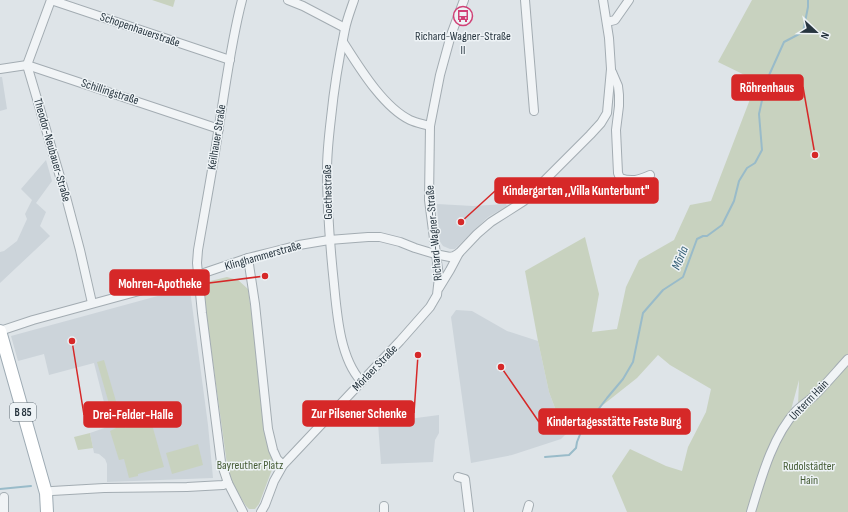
<svg xmlns="http://www.w3.org/2000/svg" width="848" height="512" font-family="'Sofia Sans Condensed',sans-serif">
<style>
.built{fill:#ccd4da}
.green{fill:#c8d2bf}
.lines{fill:none;stroke-linecap:round;stroke-linejoin:round}
.stream{stroke:#99bbc9;stroke-width:2}
.minor-casing{stroke:#a3acb2;stroke-width:10}
.primary-casing{stroke:#9eabb4;stroke-width:14}
.minor{stroke:#f1f4f6;stroke-width:8}
.primary{stroke:#fff;stroke-width:12}
.labels{text-anchor:middle;dominant-baseline:central;stroke-width:3;stroke-linejoin:round;paint-order:stroke}
.shield{fill:#eef3f6;stroke:#636e76;stroke-width:1}
.shield-label{font-size:11px;font-weight:bold;fill:#27353f}
.street-label{font-size:12px;fill:#27353f;stroke:#eef3f6}
.poi-label{font-size:12px;fill:#27353f;stroke:#eef3f6}
.park-label{font-size:12px;fill:#445b34;stroke:#eef3f6}
.water-label{font-size:13px;font-style:italic;fill:#315d74;stroke:#eef3f6}
.leader{fill:none;stroke:#d62828;stroke-width:1.5}
.callout-dot{fill:#d62828;stroke:#eef3f6;stroke-width:1.5}
.callout{fill:#d62828;stroke:#d62828;stroke-width:1.5}
.callout-label{font-size:13px;text-anchor:middle;font-weight:bold;fill:#fff}
</style>
<rect width="100%" height="100%" fill="#dee4e8"/>
<g class="built">
<path d="M0 77H2L7 109 0 111Z"/>
<path d="M46 160 52 181 36 203 46 212 40 226 50 236 0 283V252L4 251 17 241 27 219 25 214 32 200 21 189Z"/>
<path d="M437 204 473 206 506 204 507 206 488 217 455 249H450L443 246 439 240Z"/>
<path d="M187 288 190 290 208 425 213 478 107 482V464L105 459 99 454 94 453 90 433 110 426 94 363 49 375 44 354 18 361 11 336Z"/>
<path d="M456 310 472 311 507 331 538 341 549 392 565 435 561 439 512 455 471 463 451 317Z"/>
<path d="M439 415V433L435 440 433 462 381 464 378 423Z"/>
</g>
<g class="green">
<path d="M152 0H175L173 7Z"/>
<path d="M752 0H848V512H753L771 460 798 406 799 380 791 410 774 438 756 483 747 512H627L612 476 630 449 666 466 682 471 688 447 706 412 711 389 670 365 658 355 637 378 565 435 549 392 538 341 525 271 585 237 599 294 592 332 617 329 626 287 639 260 674 240 690 205 711 201 757 81 718 62Z"/>
<path d="M227 277 238 280 248 289 270 449 273 467 259 504 255 509H249L246 506 229 479 202 283Z"/>
<path d="M104 360 122 422H123L125 428 151 421 164 467 138 474V476L129 478 124 459 119 460 110 431 116 428 97 362Z"/>
<path d="M90 433 93 448 78 450 74 437Z"/>
<path d="M198 444 203 465 172 474 166 453Z"/>
</g>
<g class="lines">
<g class="stream">
<path d="M545 457 569 455 576 448 577 442 581 432 607 398 623 379 633 362 643 313 663 290 683 277 697 239 703 236H707L722 225 734 201 739 181 747 168 755 163 762 150 759 114 766 82 784 42 803 32 808 7V0"/>
<path d="M0 489 31 486"/>
</g>
<g class="minor-casing">
<g id="minor">
<path d="M51 0 27 65 66 197 80 250 92 303"/>
<path d="M51 0 230 60"/>
<path d="M242 0C231 42 226 84 219 126 213 168 205 209 198 250L197 263 202 313 221 462 228 483 243 512"/>
<path d="M288 0 303 6 345 28"/>
<path d="M354 0C351 9 347 19 345 29 339 58 334 88 331 118 329 135 327 152 327 170 327 208 330 246 334 284 337 315 340 358 361 381"/>
<path d="M525 0 534 111"/>
<path d="M607 22 615 20 629 0"/>
<path d="M343 42C359 67 383 107 410 120 416 123 424 124 430 126"/>
<path d="M0 69 27 65 219 129"/>
<path d="M612 72 618 86 619 95V106L616 130 618 173 620 178C632 182 639 180 650 175"/>
<path d="M248 258 255 304 268 429 273 450 277 459 283 465"/>
<path d="M439 288 450 270 459 253"/>
<path d="M0 331 33 320 198 275 248 258 272 252 299 245 329 240 368 237H380L400 242 415 248 435 254 450 257 454 256 459 253 477 234 491 222 524 201 590 135 601 123 607 113 611 69 609 38 603 0"/>
<path d="M458 477 465 479 469 512"/>
<path d="M46 493 52 491 104 488 187 487 223 485 228 483"/>
<path d="M384 506V512"/>
<path d="M4 512V497"/>
<path d="M261 512 265 505 274 481 283 465 400 341 430 307 437 295 439 277 429 200 430 126 440 75 451 35 464 0"/>
<path d="M527 512 529 505"/>
<path d="M751 512C761 479 772 437 796 411 802 405 809 401 815 395 826 384 837 371 848 359"/>
</g>
</g>
<g class="primary-casing">
<path id="primary" d="M0 331 46 493 47 512"/>
</g>
<use href="#minor" class="minor"/>
<use href="#primary" class="primary"/>
</g>
<defs>
<g id="bus-ring" transform="scale(1)"><circle r="9.5" fill="#eef3f6" stroke="#d04176" stroke-width="1.5"/><path d="M-5-6H5V4H4V6H2V4H-2V6H-4V4H-5ZM-3.5-4V0h7V-4ZM-3.5 1.2v1.5H-2V1.2ZM2 1.2v1.5H3.5V1.2Z" fill="#d04176"/></g>
</defs>
<g fill-rule="evenodd">
<use href="#bus-ring" x="463" y="16"/>
</g>
<g class="labels">
<rect class="shield" x="10" y="403" width="26" height="18" rx="3"/>
<g class="shield-label">
<text x="23" y="412">B 85</text>
</g>
<g class="street-label">
<text transform="translate(140 30) rotate(19)">Schopenhauerstraße</text>
<text transform="translate(110 92) rotate(18)">Schillingstraße</text>
<text transform="translate(217 137) rotate(-81)">Keilhauer Straße</text>
<text transform="translate(52 150) rotate(74)">Theodor-Neubauer-Straße</text>
<text transform="translate(328 192) rotate(-91)">Goethestraße</text>
<text transform="translate(434 233) rotate(-95)">Richard-Wagner-Straße</text>
<text transform="translate(263 256) rotate(-16)">Klinghammerstraße</text>
<text transform="translate(375 368) rotate(-46)">Mörlaer Straße</text>
<text transform="translate(809 400) rotate(-46)">Unterm Hain</text>
</g>
<g class="poi-label">
<text x="463" y="36">Richard-Wagner-Straße<tspan x="463" dy="14">II</tspan></text>
</g>
<g class="park-label">
<text x="250" y="465">Bayreuther Platz</text>
<text x="809" y="466">Rudolstädter<tspan x="809" dy="14">Hain</tspan></text>
</g>
<g class="water-label">
<text transform="translate(680 258) rotate(-67)">Mörla</text>
</g>
</g>
<path class="leader" d="M815 155L803 87M461 222L495 191M265 276L209 283M418 355L414 413M72 341L84 415M501 367L539 422"/>
<g class="callout-dot">
<circle cx="815" cy="155" r="4"/>
<circle cx="461" cy="222" r="4"/>
<circle cx="265" cy="276" r="4"/>
<circle cx="418" cy="355" r="4"/>
<circle cx="72" cy="341" r="4"/>
<circle cx="501" cy="367" r="4"/>
</g>
<g class="callout">
<rect x="732" y="75" width="71" height="25" rx="4"/>
<rect x="495" y="178" width="163" height="25" rx="4"/>
<rect x="110" y="270" width="99" height="25" rx="4"/>
<rect x="303" y="401" width="111" height="25" rx="4"/>
<rect x="84" y="402" width="97" height="25" rx="4"/>
<rect x="539" y="409" width="151" height="25" rx="4"/>
</g>
<g class="callout-label">
<text x="767" y="92">Röhrenhaus</text>
<text x="576" y="195">Kindergarten ,,Villa Kunterbunt"</text>
<text x="160" y="288">Mohren-Apotheke</text>
<text x="359" y="418">Zur Pilsener Schenke</text>
<text x="133" y="419">Drei-Felder-Halle</text>
<text x="614" y="426">Kindertagesstätte Feste Burg</text>
</g>
<g transform="translate(816 32) rotate(112)" stroke="#eef3f6" stroke-width="3" paint-order="stroke">
<path d="M0-3L7 15L0 10L-7 15Z" fill="#27353f"/>
<text y="-6" font-size="11" font-weight="bold" text-anchor="middle" fill="#27353f">N</text>
</g>
</svg>
